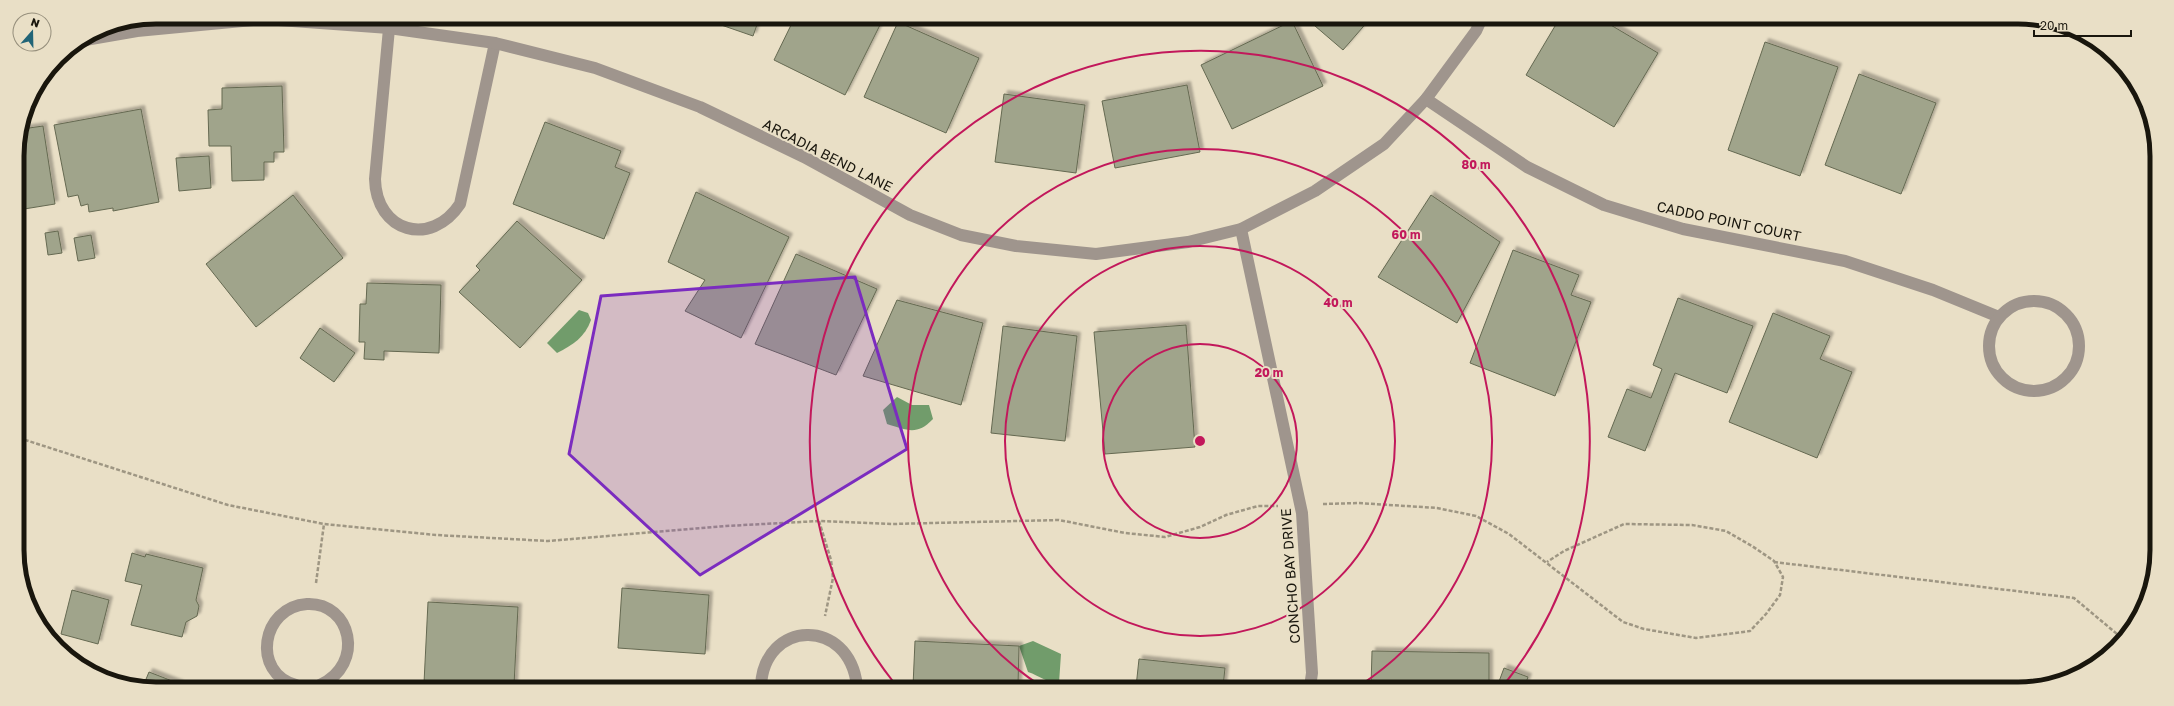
<svg xmlns="http://www.w3.org/2000/svg" width="2174" height="706" font-family="'Golos Text',sans-serif">
<style>
.water{fill:#719c6b}
.building{fill:#a0a48b;stroke:#656951;filter:url(#shadow)}
.lines{fill:none;stroke-linecap:round;stroke-linejoin:round}
.path{stroke:#9e9683;stroke-width:2.5;stroke-dasharray:4 2;stroke-linecap:butt}
.minor{stroke:#9f958d;stroke-width:12}
.marked{fill:#7b2cbf;fill-opacity:0.2;stroke:#7b2cbf;stroke-width:3;stroke-linejoin:round}
.ring{fill:none;stroke:#c2185b;stroke-width:2}
.labels{text-anchor:middle;dominant-baseline:central;stroke-width:4;stroke-linejoin:round;paint-order:stroke}
.street-label{font-size:14px;fill:#19160d;stroke:#e9dfc6}
.rim{fill:none;stroke:#19160d;stroke-width:5}
.centre{fill:#c2185b;stroke:#e9dfc6;stroke-width:2}
.ring-label{font-size:12px;text-anchor:middle;font-weight:bold;fill:#c2185b;stroke:#e9dfc6;stroke-width:4;stroke-linejoin:round;paint-order:stroke}
</style>
<defs>
<filter id="shadow"><feDropShadow dx="3.5" dy="-3.5" stdDeviation="1" flood-color="#0004"/></filter>
</defs>
<rect width="100%" height="100%" fill="#e9dfc6"/>
<g class="water">
<path d="M579 310 588 313 591 320C585 337 573 345 557 353L547 343Z"/>
<path d="M897 397 912 405H929L933 419C917 436 907 430 887 424L883 410Z"/>
<path d="M1033 641 1061 654 1059 683C1047 683 1040 676 1028 672L1019 646Z"/>
</g>
<g class="building">
<path d="M701 18 759 19 753 36Z"/>
<path d="M794 19H883L845 95 774 60Z"/>
<path d="M1308 20H1369L1343 50Z"/>
<path d="M1292 21 1323 86 1232 129 1201 65Z"/>
<path d="M1558 21H1604L1658 53 1614 127 1526 75Z"/>
<path d="M898 22 979 58 946 133 864 97Z"/>
<path d="M1765 42 1838 67 1800 176 1728 150Z"/>
<path d="M1859 74 1936 103 1901 194 1825 165Z"/>
<path d="M1187 85 1200 152 1115 168 1102 101Z"/>
<path d="M282 86 284 152H274V162H264V180L232 181 231 146H209L208 110 222 109V88Z"/>
<path d="M1004 94 1085 105 1076 173 995 162Z"/>
<path d="M141 109 159 202 113 211V208L89 212 88 204 81 206 78 195 68 197 54 125Z"/>
<path d="M545 122 621 151 615 167 630 173 604 239 513 204Z"/>
<path d="M43 126 55 204 18 210 17 147 22 129Z"/>
<path d="M209 156 211 188 179 191 176 158Z"/>
<path d="M696 192 789 237 741 338 685 311 705 280 668 262Z"/>
<path d="M293 195 343 258 256 327 206 264Z"/>
<path d="M1431 195 1500 242 1457 323 1378 277Z"/>
<path d="M517 221 582 280 520 348 459 292 480 270 476 266Z"/>
<path d="M58 231 62 253 48 255 45 233Z"/>
<path d="M91 235 95 258 78 261 74 238Z"/>
<path d="M1513 250 1579 275 1571 295 1591 302 1555 396 1470 363Z"/>
<path d="M796 254 877 289 836 375 755 344Z"/>
<path d="M367 283 441 285 439 353 384 351V360L364 359 365 342H359L360 304H366Z"/>
<path d="M1678 298 1753 326 1727 393 1675 373 1645 451 1608 437 1627 389 1651 398 1662 369 1653 365Z"/>
<path d="M897 300 983 323 961 405 863 376Z"/>
<path d="M1773 313 1830 336 1820 359 1852 372 1817 458 1729 422Z"/>
<path d="M1186 325 1195 447 1105 454 1094 332Z"/>
<path d="M1003 326 1077 336 1065 441 991 433Z"/>
<path d="M320 328 355 353 334 382 300 358Z"/>
<path d="M132 553 145 557 146 554 203 568 196 600 199 606 197 616 186 622 182 637 131 625 142 585 125 581Z"/>
<path d="M622 588 709 595 705 654 618 648Z"/>
<path d="M72 590 109 600 98 644 61 634Z"/>
<path d="M428 602 518 607 514 685 424 683Z"/>
<path d="M915 641 1019 646 1018 686H913Z"/>
<path d="M1372 651 1489 653V687H1371Z"/>
<path d="M1139 659 1225 668 1223 687H1136Z"/>
<path d="M1504 668 1528 677 1524 688 1497 687Z"/>
<path d="M149 672 180 684H144Z"/>
</g>
<g class="lines">
<g class="path">
<path d="M19 438 228 505 324 524 436 535 548 541 726 526 819 521 892 524 1059 520 1125 533 1165 537 1200 527 1226 515 1258 506H1278"/>
<path d="M1323 504 1359 503 1437 508 1476 516 1509 534 1623 622 1644 629 1696 638 1750 631 1766 614 1780 595 1783 577 1774 561 1752 546 1726 531 1692 525 1624 524 1564 551 1547 562"/>
<path d="M819 521 831 560 833 578 825 616"/>
<path d="M1774 562 2074 598 2123 639"/>
<path d="M316 583 324 524"/>
</g>
<g class="minor">
<path d="M390 18 375 179C376 232 431 248 460 204L495 43"/>
<path d="M85 40 137 31 265 19 389 28 495 43 595 68 700 107 804 157 910 215 961 235 1016 246 1096 254 1188 242 1241 229 1315 191 1384 144 1426 99 1476 31 1481 20"/>
<path d="M1426 99 1527 167 1604 205 1683 229 1845 261 1933 290 1999 317"/>
<path d="M1241 229 1302 513 1312 673 1310 687"/>
<circle cx="2034" cy="346" r="45"/>
<path d="M296 685C251 673 261 607 307 604 351 602 366 664 320 685"/>
<path d="M761 686C764 620 849 616 857 686"/>
</g>
</g>
<path class="marked" d="M855 277 907 449 700 575 569 454 601 296Z"/>
<g class="ring">
<circle cx="1200" cy="441" r="97"/>
<circle cx="1200" cy="441" r="195"/>
<path d="M1041 686A292 292 0 1 1 1359 686"/>
<path d="M895 684A390 390 0 1 1 1503 686"/>
</g>
<g class="labels">
<g class="street-label">
<text transform="translate(828 155) rotate(27)">ARCADIA BEND LANE</text>
<text transform="translate(1729 221) rotate(12)">CADDO POINT COURT</text>
<text transform="translate(1290 576) rotate(-94)">CONCHO BAY DRIVE</text>
</g>
</g>
<path d="M0 0H2174V706H0ZM156 24H2018A132 132 0 0 1 2150 156V550A132 132 0 0 1 2018 682H156A132 132 0 0 1 24 550V156A132 132 0 0 1 156 24Z" fill="#e9dfc6" fill-rule="evenodd"/>
<path class="rim" d="M156 24H2018A132 132 0 0 1 2150 156V550A132 132 0 0 1 2018 682H156A132 132 0 0 1 24 550V156A132 132 0 0 1 156 24Z"/>
<circle cx="1200" cy="441" r="6" class="centre"/>
<g class="ring-label">
<text x="1476" y="169">80 m</text>
<text x="1406" y="239">60 m</text>
<text x="1338" y="307">40 m</text>
<text x="1269" y="377">20 m</text>
</g>
<g transform="translate(32 32) rotate(20)"><circle r="19" fill="#e9dfc6" stroke="#968f7c"/>
<path d="M0-3L7 15L0 10L-7 15Z" fill="#216477"/>
<text y="-6" font-size="11" font-weight="bold" text-anchor="middle" fill="#19160d">N</text>
</g>
<path d="M2034 30v6h97v-6" fill="none" stroke="#19160d" stroke-width="2"/>
<text x="2040" y="30" font-size="12" fill="#19160d" stroke="#e9dfc6" stroke-width="3" paint-order="stroke">20 m</text>
</svg>
